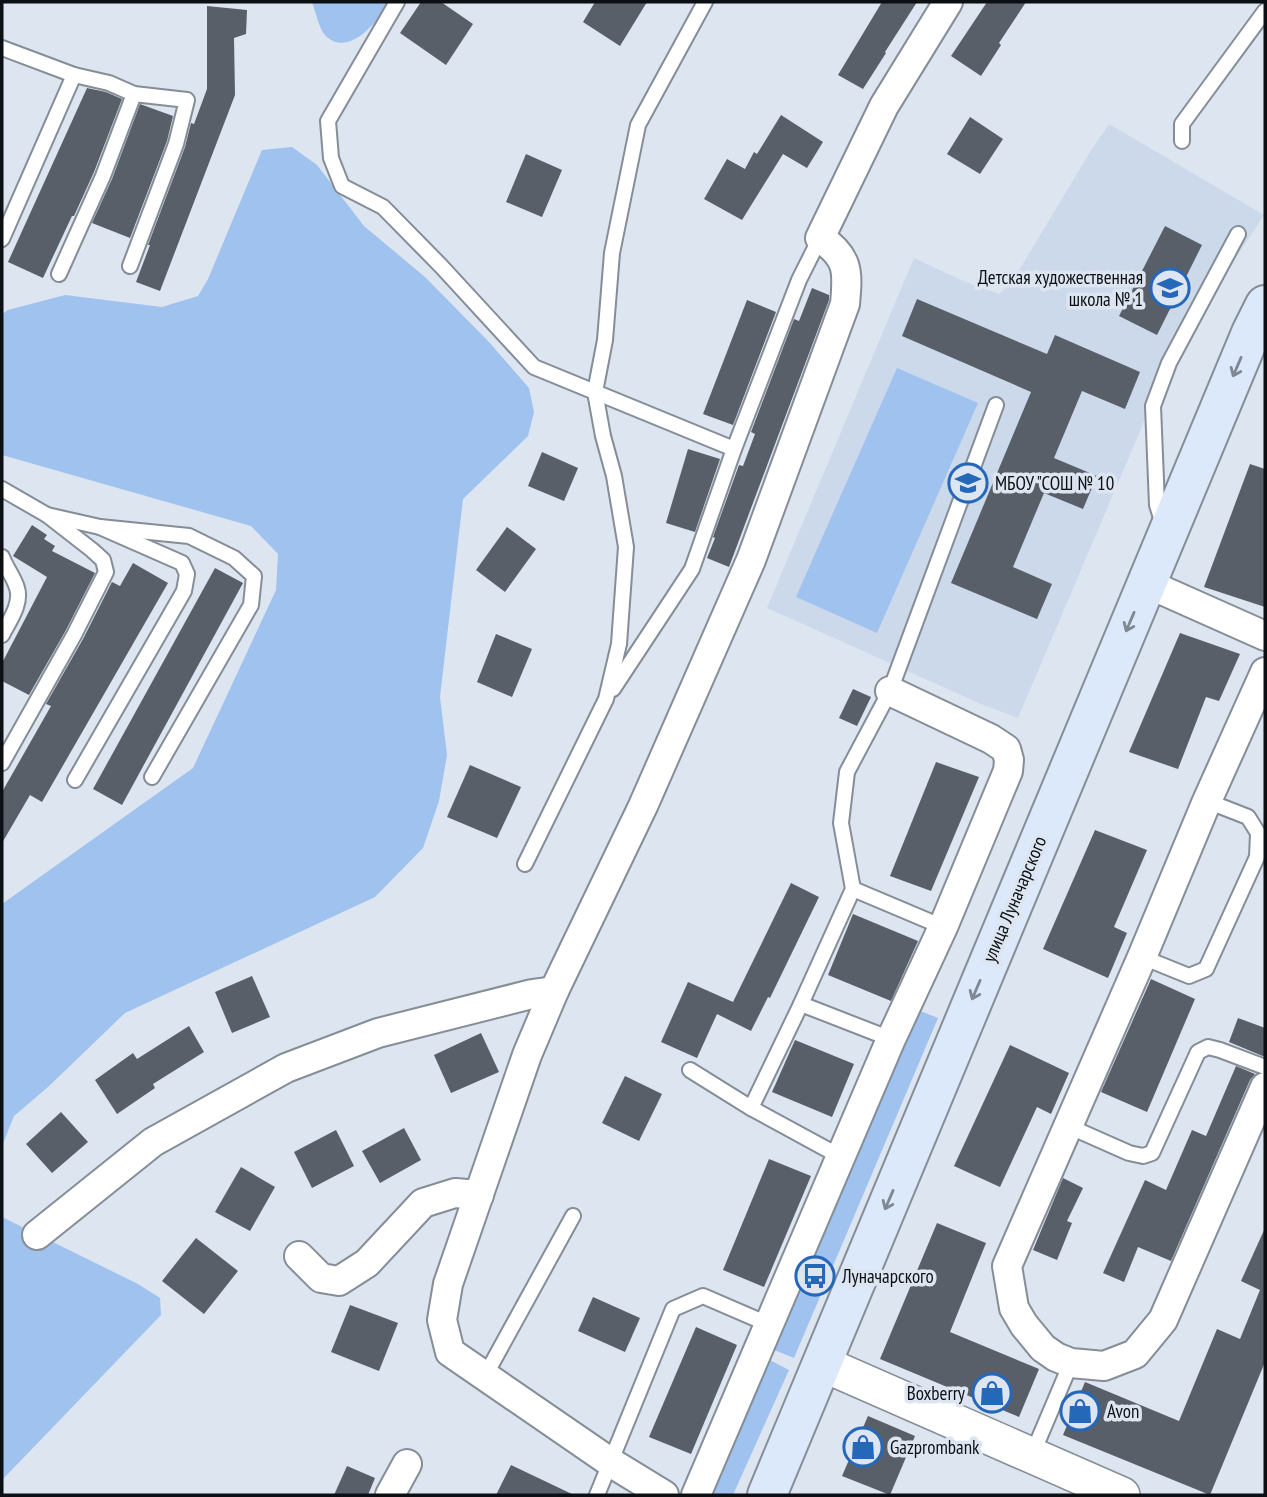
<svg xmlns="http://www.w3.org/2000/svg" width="1267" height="1497" font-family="'PT Sans Narrow',sans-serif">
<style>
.built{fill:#ccd9eb}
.green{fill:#a0c2ef}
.building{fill:#585f69}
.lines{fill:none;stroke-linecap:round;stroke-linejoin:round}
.service-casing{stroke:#858d97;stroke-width:18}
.minor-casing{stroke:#858d97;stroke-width:32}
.tertiary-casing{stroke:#858d97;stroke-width:38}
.secondary-casing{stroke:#858d97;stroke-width:42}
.service{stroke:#fff;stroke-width:14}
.minor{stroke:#fff;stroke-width:28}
.tertiary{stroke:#fff;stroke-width:35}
.secondary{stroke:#dce9fa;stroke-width:38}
.oneway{stroke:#7e8792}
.labels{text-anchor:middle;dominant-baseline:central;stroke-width:7;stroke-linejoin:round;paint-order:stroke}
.poi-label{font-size:19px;fill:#0c0f13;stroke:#dde5f1;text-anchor:start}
.street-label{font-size:19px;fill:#0c0f13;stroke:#dde5f1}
</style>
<rect width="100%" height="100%" fill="#dde5f1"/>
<path class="built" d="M1109 124 1264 215 1171 358 1018 718 981 704 767 608 914 258 961 280 999 294 1012 282 1090 152Z"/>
<g class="green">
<path d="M312 2H389C378 22 347 60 324 34 319 28 315 10 312 2Z"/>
<path d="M292 147 317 165 364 226 425 277 489 342 529 388 534 412 528 436 463 499 440 697 447 755 439 801 423 848 375 897 125 1013 48 1087 14 1116 2 1146V904L193 768 276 590 278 554 251 526 2 455V314L8 310 65 295 162 307 198 296 208 279 262 150Z"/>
<path d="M897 368 978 403 877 633 796 597Z"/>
<path d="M913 1008 938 1018 794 1358 769 1348Z"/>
<path d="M2 1217 138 1284 160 1298 161 1315 2 1480Z"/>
<path d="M764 1357 789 1370 733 1495H705Z"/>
</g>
<g class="building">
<path d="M421 2H441L473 24 446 65 400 33Z"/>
<path d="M595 2H647L620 46 583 22Z"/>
<path d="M882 2H917L885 52 886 53 863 89 838 75Z"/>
<path d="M987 2H1026L999 43 1001 45 981 76 951 56Z"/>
<path d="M207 6 247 10 246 34 234 38 235 95 160 291 136 282 150 245H148L185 147 191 123 194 124 207 89Z"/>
<path d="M87 88 106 92 122 99 94 172 74 216H72L43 278 8 262Z"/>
<path d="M140 104 173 116 167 141 130 238 92 223 112 179Z"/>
<path d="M781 115 823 142 807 168 783 154 742 220 704 199 727 159 745 169 754 152 757 154Z"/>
<path d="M970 117 1003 139 980 174 947 154Z"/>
<path d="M526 154 562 170 542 217 506 202Z"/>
<path d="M1165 226 1202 245 1157 335 1119 316Z"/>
<path d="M812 288 829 295V300L729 567 707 558 715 538 713 537 739 465 743 466 755 434 751 432 794 319 799 321Z"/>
<path d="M917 299 1047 354 1055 335 1140 372 1125 409 1082 391 1054 458 1097 476 1083 509 1044 493 1013 567 1052 584 1037 619 951 583 1031 392 902 336Z"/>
<path d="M747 300 776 312 733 425 703 414Z"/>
<path d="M688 449 720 459 695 532 666 523Z"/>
<path d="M542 452 578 468 564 501 528 486Z"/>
<path d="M1250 464 1265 469V607L1204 587Z"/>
<path d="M32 525 47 535 44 539 55 546 52 551 95 573 66 630 29 695 2 681V663L47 577 13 556Z"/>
<path d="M507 527 536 549 505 592 476 570Z"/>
<path d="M133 563 168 583 42 802 30 795 2 843V792L51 706 46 704 83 639 112 582 120 586Z"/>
<path d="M215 568 243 583 122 805 93 789Z"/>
<path d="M1180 633 1240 654 1219 701 1206 697 1178 769 1129 752Z"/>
<path d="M496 634 532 649 512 697 477 682Z"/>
<path d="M853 689 871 697 857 726 839 718Z"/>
<path d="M936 762 979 777 931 891 890 876Z"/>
<path d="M470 765 521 787 497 838 447 817Z"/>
<path d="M1095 830 1147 850 1114 927 1127 933 1108 978 1043 949Z"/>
<path d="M791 883 819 897 770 998 768 997 751 1031 717 1014 697 1058 661 1042 688 982 733 1002Z"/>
<path d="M853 914 918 941 891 1001 828 975Z"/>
<path d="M252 976 270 1017 232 1033 215 992Z"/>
<path d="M1151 979 1195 999 1147 1112 1101 1092Z"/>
<path d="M1238 1018 1265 1028V1057L1229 1042Z"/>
<path d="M189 1026 204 1052 153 1084 155 1088 117 1114 95 1080 133 1053 137 1059Z"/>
<path d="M481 1033 499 1072 451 1093 434 1055Z"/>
<path d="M795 1040 854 1064 832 1117 772 1092Z"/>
<path d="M1010 1045 1069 1073 1051 1114 1037 1107 1000 1187 954 1166Z"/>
<path d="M1236 1066 1255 1074 1250 1080 1171 1261 1138 1247 1124 1282 1103 1273 1145 1180 1166 1190 1192 1130 1206 1136Z"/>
<path d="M625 1076 662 1094 639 1141 602 1123Z"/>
<path d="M61 1112 88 1142 52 1173 26 1144Z"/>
<path d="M404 1128 421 1160 380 1183 362 1151Z"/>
<path d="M336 1130 354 1166 312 1188 294 1152Z"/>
<path d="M769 1159 811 1176 764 1287 723 1270Z"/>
<path d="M241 1167 275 1187 250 1231 215 1212Z"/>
<path d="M1063 1178 1083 1188 1067 1221 1072 1223 1057 1260 1033 1250Z"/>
<path d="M937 1223 986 1243 950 1332 1039 1369 1019 1417 880 1359Z"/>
<path d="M1265 1228V1362L1210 1495 1063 1435 1085 1382 1179 1421 1217 1329 1240 1339 1260 1290 1241 1281Z"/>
<path d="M196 1238 238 1271 204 1314 162 1281Z"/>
<path d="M593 1297 640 1318 625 1352 578 1331Z"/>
<path d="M350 1305 398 1323 379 1371 331 1352Z"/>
<path d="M696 1327 737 1345 691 1454 649 1437Z"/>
<path d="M868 1416 915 1436 890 1495 842 1476Z"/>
<path d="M511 1465 574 1495H496Z"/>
<path d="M347 1466 375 1478 368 1495H334Z"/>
</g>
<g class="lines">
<g class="service-casing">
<g id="service">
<path d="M397 2 328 121 331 158 342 186 383 207 441 266 534 367 734 449"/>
<path d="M2 48 74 75 109 83 134 94 187 100 176 144 130 266"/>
<path d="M1182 141V124L1265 11"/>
<path d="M2 239 74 75"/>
<path d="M59 274 103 176 134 94"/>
<path d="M2 489 47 515 92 550 103 560 106 572 74 635 2 763"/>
<path d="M47 515 100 527 182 563 187 574 184 591 75 780"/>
<path d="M1163 524 1157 505 1153 406 1169 363 1238 234"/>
<path d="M100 527 189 536 234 558 254 576 251 605 152 777"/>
<path d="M2 557C6 568 14 577 17 588 22 604 9 621 2 635"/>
<path d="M613 689 692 569 734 449 799 280 820 238"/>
<path d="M525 864 606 699 619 644 626 547 614 476 603 436 595 392 605 340 612 253 638 125 705 2"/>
<path d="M853 889 943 927"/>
<path d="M1142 957 1189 976 1206 969 1257 857 1258 833 1248 817 1207 801"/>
<path d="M801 1004 891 1039"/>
<path d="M690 1070 751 1108 841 1157"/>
<path d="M751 1108 801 1004 853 889 841 823 847 772 890 691 996 405"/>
<path d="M1068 1126 1129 1153 1143 1156 1152 1153 1198 1052 1208 1047 1220 1050 1265 1067"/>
<path d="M485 1376 573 1216"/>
<path d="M1032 1455 1071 1363"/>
<path d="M597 1495 673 1309 703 1296 770 1325"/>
</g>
</g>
<g class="minor-casing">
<g id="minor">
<path d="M1146 583 1265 636"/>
<path d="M1265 672 1207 801 1142 957 1007 1266 1014 1308 1024 1325 1043 1348 1056 1357 1071 1363 1104 1366 1135 1354 1163 1320 1265 1087"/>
<path d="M37 1235 153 1142 286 1068 378 1033 532 994 554 991"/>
<path d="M299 1256 321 1278 339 1281 367 1263 423 1203 455 1193 479 1195"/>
<path d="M390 1495 407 1464"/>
<path d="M664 1495 610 1462 450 1352 442 1320 448 1284 527 1055 554 991 643 806 751 560 845 304C848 272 849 257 820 238L884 106 948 2"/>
<path d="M696 1495 891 1039 943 927 1008 771 1009 760 1006 749 991 739 890 691"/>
</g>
</g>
<g class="tertiary-casing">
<path id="tertiary" d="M821 1363 1122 1495"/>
</g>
<g class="secondary-casing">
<path id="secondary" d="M767 1495 1251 333 1265 305"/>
</g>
<use href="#service" class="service"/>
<use href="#minor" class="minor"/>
<use href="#tertiary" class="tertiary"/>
<use href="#secondary" class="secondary"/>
</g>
<defs><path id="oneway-shaft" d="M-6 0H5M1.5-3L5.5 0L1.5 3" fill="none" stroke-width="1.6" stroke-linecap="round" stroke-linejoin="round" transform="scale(1.75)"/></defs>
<g class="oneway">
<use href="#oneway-shaft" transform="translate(1237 367) rotate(113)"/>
<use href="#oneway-shaft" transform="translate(1130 622) rotate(113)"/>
<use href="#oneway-shaft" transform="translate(976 990) rotate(113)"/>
<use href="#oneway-shaft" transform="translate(889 1200) rotate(113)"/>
</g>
<defs>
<g id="school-ring" transform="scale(2.0125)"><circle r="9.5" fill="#dde5f1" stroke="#2567b9" stroke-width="1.5"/><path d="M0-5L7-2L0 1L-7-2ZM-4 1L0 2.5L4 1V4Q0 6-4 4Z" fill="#2567b9"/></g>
<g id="bus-ring" transform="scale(2.0125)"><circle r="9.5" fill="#dde5f1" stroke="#2567b9" stroke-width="1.5"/><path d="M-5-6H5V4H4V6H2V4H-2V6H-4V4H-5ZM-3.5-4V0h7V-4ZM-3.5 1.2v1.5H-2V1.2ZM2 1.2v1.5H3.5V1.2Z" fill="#2567b9"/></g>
<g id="shop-ring" transform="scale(2.0125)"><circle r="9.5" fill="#dde5f1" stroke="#2567b9" stroke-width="1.5"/><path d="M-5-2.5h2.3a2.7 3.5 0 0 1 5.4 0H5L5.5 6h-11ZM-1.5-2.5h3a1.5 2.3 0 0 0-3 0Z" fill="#2567b9"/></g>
</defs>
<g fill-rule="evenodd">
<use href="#school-ring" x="1170" y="288"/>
<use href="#school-ring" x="968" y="483"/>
<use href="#bus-ring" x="815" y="1276"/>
<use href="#shop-ring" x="992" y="1393"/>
<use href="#shop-ring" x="1080" y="1411"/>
<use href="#shop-ring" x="863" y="1447"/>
</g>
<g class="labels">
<g class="poi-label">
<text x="1143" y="277" text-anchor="end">Детская художественная<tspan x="1143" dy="22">школа № 1</tspan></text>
<text x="995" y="483">МБОУ "СОШ № 10</text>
<text x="842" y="1276">Луначарского</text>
<text x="965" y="1393" text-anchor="end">Boxberry</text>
<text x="1107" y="1411">Avon</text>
<text x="890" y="1447">Gazprombank</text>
</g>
<g class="street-label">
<text transform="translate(1014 899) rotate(-67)">улица Луначарского</text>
</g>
</g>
<rect width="1267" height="1497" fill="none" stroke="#0c0f13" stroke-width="7"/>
</svg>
